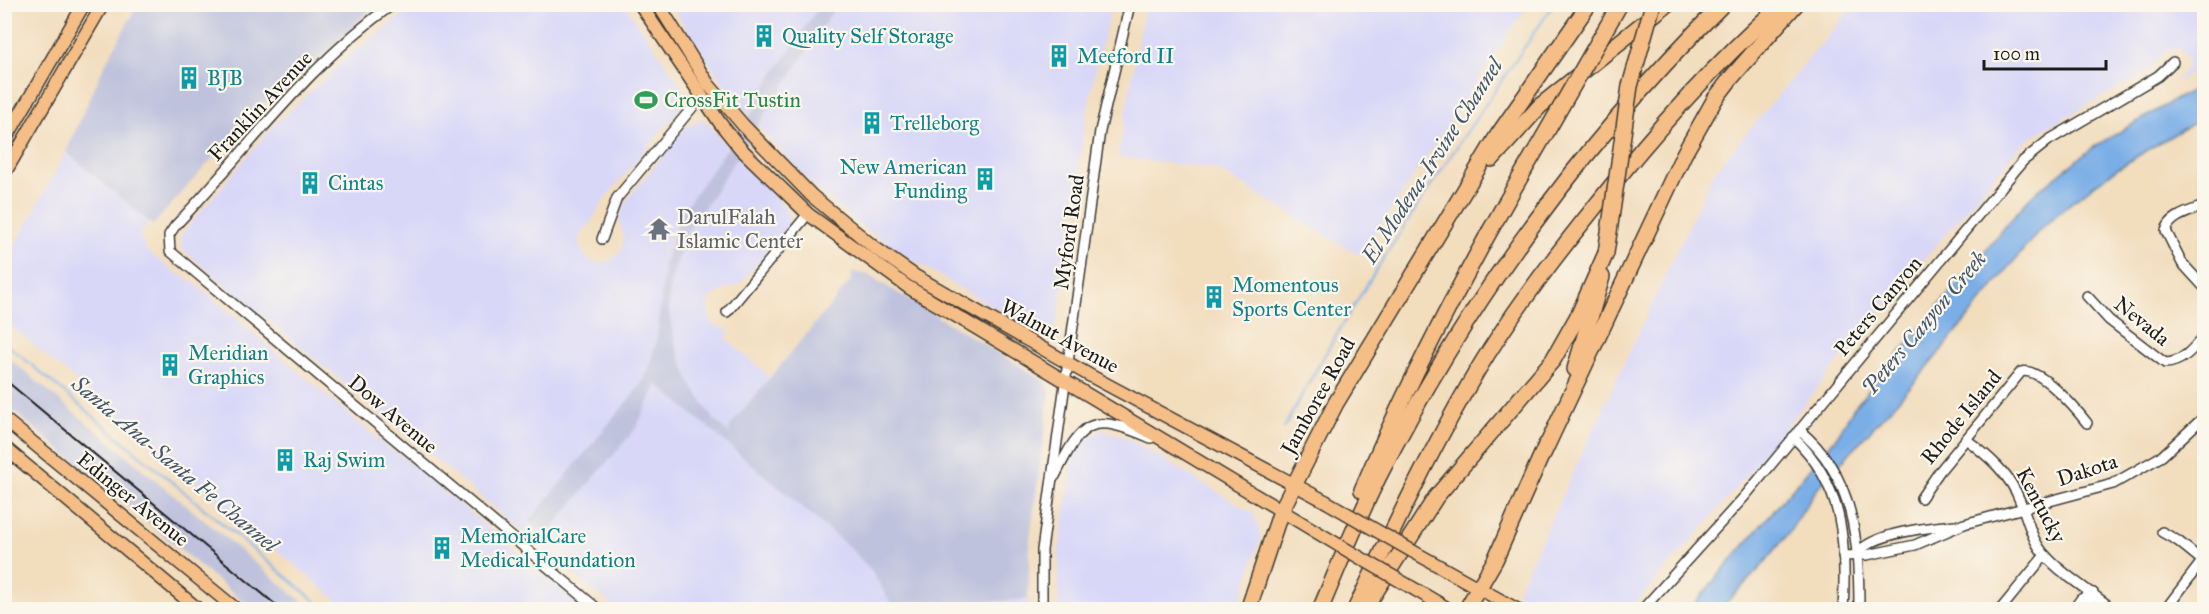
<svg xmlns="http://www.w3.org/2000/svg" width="2209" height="614" font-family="'IM FELL Great Primer',serif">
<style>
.built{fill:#d8d7f8}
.industrial{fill:#bfc2dd}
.water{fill:#7aaee7;stroke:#4b6582;stroke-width:1.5}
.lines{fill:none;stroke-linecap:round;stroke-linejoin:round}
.stream{stroke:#7aaee7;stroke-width:2}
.minor-casing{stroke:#3c3934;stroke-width:12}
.major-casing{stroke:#3c3934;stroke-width:15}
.highway-casing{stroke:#3c3934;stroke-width:18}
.minor{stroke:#fff;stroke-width:9}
.major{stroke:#f6be87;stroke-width:12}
.highway{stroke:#f6be87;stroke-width:15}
.rail{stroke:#1c1c1c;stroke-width:2}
.major-bridge-casing{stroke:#3c3934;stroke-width:15;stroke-linecap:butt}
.highway-bridge-casing{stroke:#3c3934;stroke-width:18;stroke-linecap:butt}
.major-bridge{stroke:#f6be87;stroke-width:12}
.highway-bridge{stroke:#f6be87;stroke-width:15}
.labels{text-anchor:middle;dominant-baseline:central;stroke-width:4.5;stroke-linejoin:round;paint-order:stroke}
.culture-label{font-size:21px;fill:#0d838f;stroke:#fbf7ec;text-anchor:start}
.leisure-label{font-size:21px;fill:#27864d;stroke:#fbf7ec;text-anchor:start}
.street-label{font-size:21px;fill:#1c1c1c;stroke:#fbf7ec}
.worship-label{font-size:21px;fill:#5b616d;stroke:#fbf7ec;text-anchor:start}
.water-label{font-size:22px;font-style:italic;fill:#42566d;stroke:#fbf7ec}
</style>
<rect width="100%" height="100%" fill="#fbf7ec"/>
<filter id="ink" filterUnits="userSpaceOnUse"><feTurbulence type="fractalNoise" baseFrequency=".0167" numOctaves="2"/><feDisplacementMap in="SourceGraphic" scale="12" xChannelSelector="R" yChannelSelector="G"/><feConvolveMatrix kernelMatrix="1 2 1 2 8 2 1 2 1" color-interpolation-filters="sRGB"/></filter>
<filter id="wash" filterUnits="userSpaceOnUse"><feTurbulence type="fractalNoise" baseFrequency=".008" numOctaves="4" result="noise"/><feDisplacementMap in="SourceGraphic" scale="24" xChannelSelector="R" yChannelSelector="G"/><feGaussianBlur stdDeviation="1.35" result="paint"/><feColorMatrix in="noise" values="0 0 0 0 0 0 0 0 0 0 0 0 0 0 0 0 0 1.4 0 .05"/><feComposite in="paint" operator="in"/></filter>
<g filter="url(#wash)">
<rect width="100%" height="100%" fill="#f2ddbd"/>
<g class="built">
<path d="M415 5H625L683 89V105L606 197 587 228 584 227 580 238V248L588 260 598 263 609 262 620 253 624 241 619 218 627 200 689 123 691 125 699 120 707 122 727 147 699 191 680 215 670 240 664 264 657 339 647 374 851 549 872 571 894 609H616L182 249 181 235 274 125 351 54Z"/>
<path d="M671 5H820L764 90 766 94 748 116 719 78Z"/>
<path d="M837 5H1112L1096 67 1085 123 1057 323 1050 331 1038 333 921 265 861 226 812 184 758 126Z"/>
<path d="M1145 5V4L1528 5 1360 256 1216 169 1118 157Z"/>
<path d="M1854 5H2204V66L2176 82 2187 67V58L2178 48 2167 49 2147 72 2039 132 2021 145 1872 321 1709 521 1630 609H1553L1516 594 1714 172Z"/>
<path d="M66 152 149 222 140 234 146 250 173 271 192 281 392 451H396L586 609H347L5 321V265Z"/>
<path d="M737 156 786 208 789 225 742 282 712 296 707 307 712 324 729 331 727 340 770 377 730 426V435L712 417 691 384 674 340 669 314 670 285 686 235Z"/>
<path d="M1101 431 1117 434 1141 446 1254 514 1261 537 1238 609H1058L1059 550 1074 453 1079 443Z"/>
<path d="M1028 599V609H919Z"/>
</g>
<g class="industrial">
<path d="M138 4H376V5L270 105 263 101 153 225 66 152 103 68Z"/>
<path d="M820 5H837L686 235 670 285 669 314 677 349 691 384 712 417 729 434 730 426 852 279V272L868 275 1043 380 1050 391 1030 538 1028 599 894 609 872 571 851 549 657 384 636 428 546 535 529 521 639 387 647 374 657 339 664 264 680 215 756 107 754 103 766 94 763 90Z"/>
<path d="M4 355H5L311 609H252L5 404Z"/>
</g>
<path class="water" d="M2204 83V117C2144 151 2087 184 2037 233L1922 374 1817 489 1788 534 1762 566 1720 609 1689 610 1838 435 1853 409 2030 197 2095 146Z"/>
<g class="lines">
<g class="stream">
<path d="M4 342 326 610"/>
<path d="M1284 428C1362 281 1460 142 1554 4"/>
</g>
</g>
</g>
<g filter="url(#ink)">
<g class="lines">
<g class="minor-casing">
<g id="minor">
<path d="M393 4C307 65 247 151 175 226L169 235 170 251 599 610"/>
<path d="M2204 206C2192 211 2169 216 2166 231L2182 263 2204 287"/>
<path d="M602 239 617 198 701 97"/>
<path d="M2087 296 2109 320 2165 363C2182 363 2194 348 2204 336"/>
<path d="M727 312 808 214"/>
<path d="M1799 430C1855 476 1859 541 1859 610"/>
<path d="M1793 437C1844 484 1847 544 1843 610"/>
<path d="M1966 439C1988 456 2010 474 2020 501 2028 519 2031 540 2045 555 2062 575 2093 593 2114 610"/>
<path d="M1055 476C1083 420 1090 412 1151 438"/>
<path d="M1921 498 1939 472 2021 372C2039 366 2076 409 2087 423"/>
<path d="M2162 532 2178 541 2204 562"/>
<path d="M1857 554C1872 533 1930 527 1955 525"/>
<path d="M1843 556 1867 555 1915 545 1964 524 2113 484 2162 456 2204 417"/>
<path d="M1042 610V550L1100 131 1130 4"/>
<path d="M1642 610 1745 496 2023 161 2049 140 2158 76 2173 62"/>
<path d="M2000 610 2045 555"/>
<path d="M2073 610 2081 599 2093 593"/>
<path d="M2087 610 2093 593"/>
<path d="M2165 610 2203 560"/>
</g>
</g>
<g class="major-casing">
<g id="major">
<path d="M640 4 720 123 741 149 808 214 908 287 1340 546"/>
<path d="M658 4 708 84 743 125 812 196 875 248 915 276 1089 375 1325 501"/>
<path d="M4 142 84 4"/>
<path d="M4 174 103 4"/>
<path d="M4 419 237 610"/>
<path d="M4 447 199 610"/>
<path d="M1412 551 1518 610"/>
<path d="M1416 590 1450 610"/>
</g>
</g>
<g class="highway-casing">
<g id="highway">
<path d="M1492 159 1540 106 1667 4"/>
<path d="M1575 369 1602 277"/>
<path d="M1543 454 1684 154 1715 99 1731 78 1796 4"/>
<path d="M1362 490C1414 367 1476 252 1543 138"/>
<path d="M1248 610 1281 511 1336 403 1498 135 1589 4"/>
<path d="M1320 610C1339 565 1357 520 1379 476 1467 302 1584 142 1723 4"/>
<path d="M1355 610C1393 529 1432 447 1477 371 1511 314 1552 260 1594 208 1651 135 1712 66 1782 4"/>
<path d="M1364 610 1436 497 1553 360 1579 314 1606 253"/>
<path d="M1466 610 1495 560 1546 445"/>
</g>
</g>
<use href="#minor" class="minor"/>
<use href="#major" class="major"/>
<use href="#highway" class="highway"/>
<path class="rail" d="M4 379 282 610"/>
<g class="major-bridge-casing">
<g id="major-bridge">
<path d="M1325 501 1412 551"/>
<path d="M1340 546 1416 590"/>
</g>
</g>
<g class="highway-bridge-casing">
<g id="highway-bridge">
<path d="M1543 138 1620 4"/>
<path d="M1606 253 1630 86 1653 4"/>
</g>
</g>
<use href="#major-bridge" class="major-bridge"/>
<use href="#highway-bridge" class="highway-bridge"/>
</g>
</g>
<defs>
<g id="building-bare" transform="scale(1.8)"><path d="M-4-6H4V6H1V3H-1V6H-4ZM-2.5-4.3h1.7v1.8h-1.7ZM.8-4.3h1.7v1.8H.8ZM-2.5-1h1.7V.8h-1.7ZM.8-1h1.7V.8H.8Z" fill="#0f9aa8" stroke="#fbf7ec" stroke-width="2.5" paint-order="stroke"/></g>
<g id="stadium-bare" transform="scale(1.8)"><path d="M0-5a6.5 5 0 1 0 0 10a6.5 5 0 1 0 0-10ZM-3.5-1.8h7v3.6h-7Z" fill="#2e9e5b" stroke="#fbf7ec" stroke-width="2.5" paint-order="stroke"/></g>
<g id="temple-bare" transform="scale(1.8)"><path d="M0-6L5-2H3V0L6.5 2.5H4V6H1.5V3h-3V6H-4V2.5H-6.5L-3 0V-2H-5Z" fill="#6b7280" stroke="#fbf7ec" stroke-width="2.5" paint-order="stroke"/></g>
</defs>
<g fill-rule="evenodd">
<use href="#building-bare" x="764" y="36"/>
<use href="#building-bare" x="1059" y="56"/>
<use href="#building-bare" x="189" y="78"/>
<use href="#stadium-bare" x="646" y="100"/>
<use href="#building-bare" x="872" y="123"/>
<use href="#building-bare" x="985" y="179"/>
<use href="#building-bare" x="310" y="183"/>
<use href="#temple-bare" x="659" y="229"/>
<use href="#building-bare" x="1214" y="297"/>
<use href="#building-bare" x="170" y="365"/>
<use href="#building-bare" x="285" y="460"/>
<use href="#building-bare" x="442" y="548"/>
</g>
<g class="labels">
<g class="culture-label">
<text x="782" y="36">Quality Self Storage</text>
<text x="1077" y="56">Meeford II</text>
<text x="207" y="78">BJB</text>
<text x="890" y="123">Trelleborg</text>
<text x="967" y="167" text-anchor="end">New American<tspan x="967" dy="24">Funding</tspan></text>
<text x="328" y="183">Cintas</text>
<text x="1232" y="285">Momentous<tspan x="1232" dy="24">Sports Center</tspan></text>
<text x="188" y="353">Meridian<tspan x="188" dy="24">Graphics</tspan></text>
<text x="303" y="460">Raj Swim</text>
<text x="460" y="536">MemorialCare<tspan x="460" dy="24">Medical Foundation</tspan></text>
</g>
<g class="leisure-label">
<text x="664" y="100">CrossFit Tustin</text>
</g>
<g class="street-label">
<text transform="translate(260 106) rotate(-47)">Franklin Avenue</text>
<text transform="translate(1069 232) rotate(-82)">Myford Road</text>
<text transform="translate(1878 306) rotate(-50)">Peters Canyon</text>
<text transform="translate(2142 321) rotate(39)">Nevada</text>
<text transform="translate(1060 336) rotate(29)">Walnut Avenue</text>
<text transform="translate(1318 396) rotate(-61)">Jamboree Road</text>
<text transform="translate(393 414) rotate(40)">Dow Avenue</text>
<text transform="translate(1961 417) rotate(-51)">Rhode Island</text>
<text transform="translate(2087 470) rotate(-18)">Dakota</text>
<text transform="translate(133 499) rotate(39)">Edinger Avenue</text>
<text transform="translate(2041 505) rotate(62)">Kentucky</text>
</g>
<g class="worship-label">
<text x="677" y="217">DarulFalah<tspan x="677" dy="24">Islamic Center</tspan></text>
</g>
<g class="water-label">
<text transform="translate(1432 161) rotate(-57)">El Modena-Irvine Channel</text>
<text transform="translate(1924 323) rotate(-50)">Peters Canyon Creek</text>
<text transform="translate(175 464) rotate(40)">Santa Ana-Santa Fe Channel</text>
</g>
</g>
<rect width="2209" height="614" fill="none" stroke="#fbf7ec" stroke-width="24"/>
<path d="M1984 60v9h122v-9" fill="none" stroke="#1c1c1c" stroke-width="3"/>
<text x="1993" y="60" font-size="18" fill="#1c1c1c" stroke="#fbf7ec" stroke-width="4.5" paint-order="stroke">100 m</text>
</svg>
